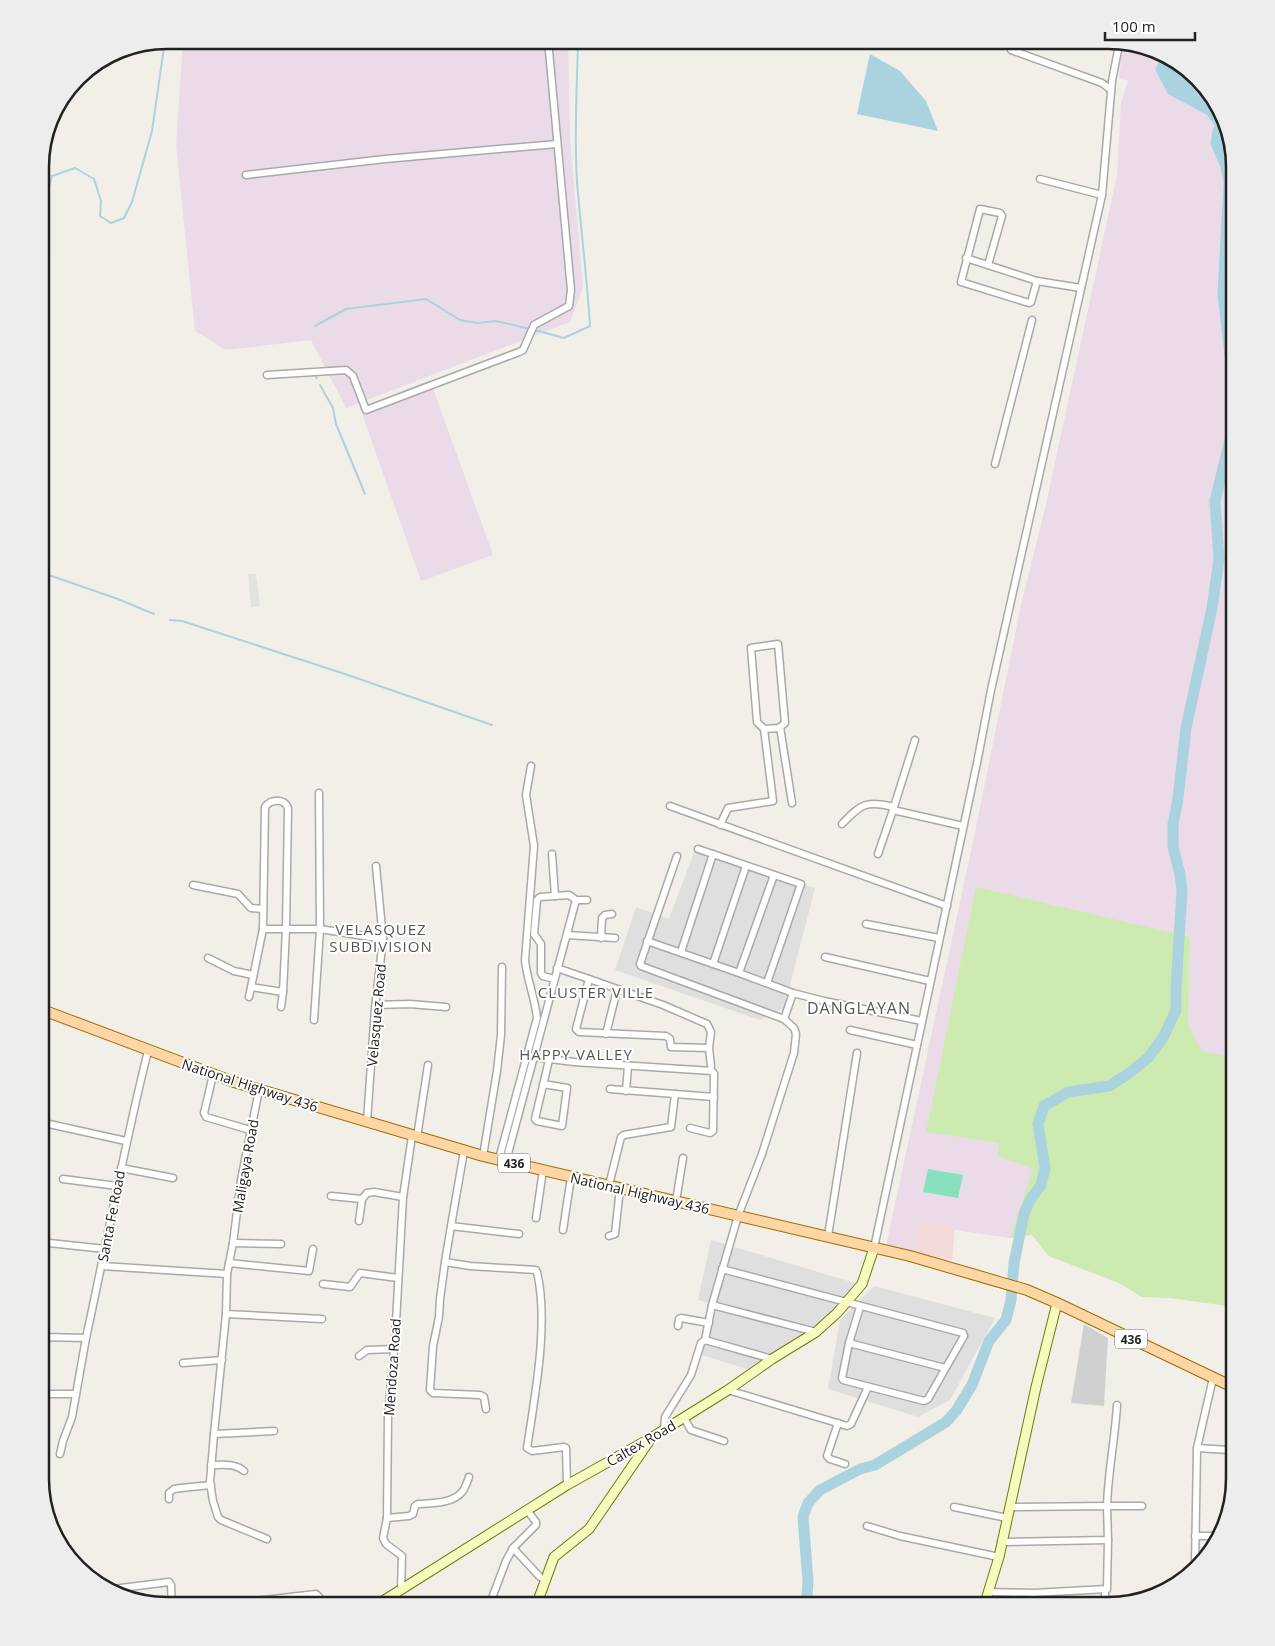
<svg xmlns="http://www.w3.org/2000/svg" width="1275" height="1646" font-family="'Open Sans',sans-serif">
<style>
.residential{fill:#e0dfdf}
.commercial{fill:#f2dad9}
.industrial{fill:#ebdbe8}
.religious{fill:#d0d0d0}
.grass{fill:#cdebb0}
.pitch{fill:#88e0be}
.parking{fill:#e2e2e2}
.water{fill:#aad3df}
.pier{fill:#fff}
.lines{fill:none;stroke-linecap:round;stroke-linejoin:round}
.stream{stroke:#aad3df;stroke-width:2}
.river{stroke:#aad3df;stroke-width:11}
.street-casing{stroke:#a9a9a9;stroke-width:9}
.secondary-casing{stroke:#707d05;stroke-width:11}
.primary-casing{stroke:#a06b00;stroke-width:12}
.street{stroke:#fff;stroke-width:6}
.secondary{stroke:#f7fabf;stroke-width:9}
.primary{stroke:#fcd6a4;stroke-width:10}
.labels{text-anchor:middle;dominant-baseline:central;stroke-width:4;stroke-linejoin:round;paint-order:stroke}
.shield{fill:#fff;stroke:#646464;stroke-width:1}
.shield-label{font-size:12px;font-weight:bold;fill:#222}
.street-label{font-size:14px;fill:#222;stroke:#fff}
.neighbourhood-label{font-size:15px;letter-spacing:1px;fill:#555;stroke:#fff}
.quarter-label{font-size:16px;letter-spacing:1px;fill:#555;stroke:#fff}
.rim{fill:none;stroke:#222;stroke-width:2.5}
</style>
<rect width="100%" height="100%" fill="#f2efe9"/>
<g class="residential">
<path d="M696 847 815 888 784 1008 760 1020 615 970 636 907 669 919Z"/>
<path d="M711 1240 855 1283 834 1311 796 1339 747 1369 699 1354 709 1303 698 1300Z"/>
<path d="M874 1286 995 1318 950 1400 918 1417 828 1389 840 1320Z"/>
</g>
<path class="commercial" d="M920 1220 955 1227 952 1261 913 1252Z"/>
<g class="industrial">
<path d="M183 40H568L570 137 583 288 570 322 346 408 311 340 226 350 195 331 176 145Z"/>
<path d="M1123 42 1163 54 1155 69 1200 111 1207 115 1218 131 1226 137 1235 167V1307L1171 1298 1142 1297 1119 1283 1049 1256 1032 1235 1010 1238 954 1230 955 1227 920 1220 913 1252 886 1246 975 832 1021 605 1046 504 1117 175 1121 102 1128 81 1119 78Z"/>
<path d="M430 380 493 555 421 581 360 408Z"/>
</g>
<path class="religious" d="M1084 1324 1108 1338 1104 1406 1071 1403Z"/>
<path class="grass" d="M976 887 1190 937 1188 1025 1202 1051 1235 1058V1307L1171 1298 1142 1297 1119 1283 1049 1256 1032 1235 1010 1238 1033 1169 997 1156 999 1143 926 1132Z"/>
<path class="pitch" d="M928 1169 963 1175 958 1198 923 1192Z"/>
<path class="parking" d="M248 574H256L260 606 251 607Z"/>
<g class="water">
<path d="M870 54 900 71 926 101 938 131 857 114Z"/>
<path d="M1163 54 1171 57 1214 96 1226 137 1218 131 1207 115 1168 94 1155 69Z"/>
</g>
<path class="pier" d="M1001 1275 1029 1284 1025 1297 997 1289Z"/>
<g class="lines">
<g class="stream">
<path d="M40 219 46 211 47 195 52 176 75 168 94 179 101 201 100 216 111 223 124 218 132 202 152 131 165 40"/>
<path d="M40 325 47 305"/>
<path d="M315 326 346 309 426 299 460 320 477 323 496 321 530 329"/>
<path d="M535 330 564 338 590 326C587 278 581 230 577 182 574 135 577 87 578 40"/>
<path d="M316 377 317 378"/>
<path d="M320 385 333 408 336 424 365 494"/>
<path d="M40 572 118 599 154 614"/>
<path d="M170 620 182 621 345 674 492 725"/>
</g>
<path class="river" d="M803 1606 807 1596 808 1581 803 1517 808 1503 820 1490 860 1469 875 1465 946 1422 956 1411 972 1385 989 1341 1006 1320 1011 1300 1014 1263 1024 1214 1030 1200 1041 1185 1045 1168 1038 1124 1044 1106 1068 1092 1109 1086 1128 1074 1148 1058 1164 1036 1176 1010V987L1182 891 1180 874 1173 847V824L1178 799 1186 728 1212 608 1219 559 1215 501 1231 436 1234 391 1223 294 1229 183 1226 166 1216 143 1218 131"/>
<g class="street-casing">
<g id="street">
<path d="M1008 40 1011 50 1102 83 1111 90"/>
<path d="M232 41 234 40"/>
<path d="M246 175 385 159 557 144"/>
<path d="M1040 179 1102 195"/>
<path d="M966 258 1037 281 1081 288"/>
<path d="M988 265 1002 216 1000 213 980 209 961 282 1029 303 1031 302 1037 281"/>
<path d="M267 375 346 370 353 376 366 410 519 352 523 350 534 325 569 306 571 290 548 40"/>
<path d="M995 464 1032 320"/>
<path d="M778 644 785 723 779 728 764 729 757 722 751 648Z"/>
<path d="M780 727 792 803"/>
<path d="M670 806 947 906"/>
<path d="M893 810 915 740"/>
<path d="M842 824C861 804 866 800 894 807"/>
<path d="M720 825 728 808 773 801 764 729"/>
<path d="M698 849 801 884 767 983"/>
<path d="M552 854 555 896"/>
<path d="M878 854 893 810 963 826"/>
<path d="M677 856 640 964 641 966 784 1019 794 1028 796 1034 794 1053 762 1154 738 1216 712 1305 705 1340 772 1359"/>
<path d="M376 866 383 939"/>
<path d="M40 879 42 875"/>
<path d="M193 885 238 894 251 908 263 909"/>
<path d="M866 924 939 938"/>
<path d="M263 929H320L383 939 375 1008 367 1121"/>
<path d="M567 935 615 938"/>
<path d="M601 938 602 918 605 915 612 914"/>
<path d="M647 941 739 973 793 993 824 1001 922 1021"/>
<path d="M681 952 713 854"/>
<path d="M825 957 930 981"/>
<path d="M208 958 234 971 253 975"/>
<path d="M713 964 746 866"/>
<path d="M557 968 589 979"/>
<path d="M739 973 774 875"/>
<path d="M554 979 543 976 541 973V944L534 934 537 900 540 897 569 895 576 900H587"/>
<path d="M249 997 263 929 265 807C271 799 284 798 288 808L286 929 283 992 251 987"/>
<path d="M376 1005 410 1004 446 1007"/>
<path d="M281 1007 283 992"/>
<path d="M784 1019 793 993"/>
<path d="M314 1020 320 929 319 793"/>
<path d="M850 1030 917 1045"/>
<path d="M606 1034 617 990"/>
<path d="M709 1048 671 1047 670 1039 666 1036 579 1032 576 1029 589 979 663 1005 707 1024 711 1032 709 1048 711 1066"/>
<path d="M534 1057 574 1062 712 1071 714 1074 713 1131 710 1133 690 1128"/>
<path d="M213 1075 204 1113 206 1117 250 1130"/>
<path d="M543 1084 567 1088 562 1126 537 1121 535 1119 549 1060"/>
<path d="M610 1089 714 1097"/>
<path d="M626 1091 628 1066"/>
<path d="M40 1122 126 1141"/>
<path d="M417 1137 428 1065"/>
<path d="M483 1156 497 1071 501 1035 502 967"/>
<path d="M499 1159 537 1018C535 998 527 980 525 960L534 846 526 795 531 766"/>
<path d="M506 1161 576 900"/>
<path d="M121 1168 173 1178"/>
<path d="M63 1179 117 1186"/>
<path d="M609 1185 621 1137 624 1135 671 1127 675 1094"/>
<path d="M331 1196 362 1199 367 1193 374 1192 403 1197"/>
<path d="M676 1201 683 1158"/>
<path d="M536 1218 543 1170"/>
<path d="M359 1221 362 1199"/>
<path d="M451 1226 464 1151"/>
<path d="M563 1230 571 1177"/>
<path d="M519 1234 451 1226 445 1262 470 1266 536 1270 537 1272C549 1323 535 1395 527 1448L532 1451 564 1447 566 1448 567 1485"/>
<path d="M609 1236 615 1234 620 1188"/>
<path d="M828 1236 857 1053"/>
<path d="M40 1242 105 1249"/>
<path d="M233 1243 281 1244"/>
<path d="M874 1248 977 763 991 690 1102 195 1112 81 1119 45 1109 40"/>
<path d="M445 1262 440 1299 439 1317 433 1346 430 1390 433 1393 480 1395 484 1397 486 1409"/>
<path d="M229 1263 309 1271 313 1249"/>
<path d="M102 1266 227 1274 226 1314 214 1434 210 1482 213 1501 218 1517 221 1520 267 1539"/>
<path d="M722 1269 963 1333 964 1336 928 1399 924 1401 843 1380 842 1378 849 1343 860 1307"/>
<path d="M227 1274 233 1243 241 1180 259 1090"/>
<path d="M323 1284 350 1287 360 1273 398 1278"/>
<path d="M712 1305 816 1332"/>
<path d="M226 1314 322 1319"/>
<path d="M678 1326 679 1319 681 1318 709 1323"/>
<path d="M40 1337 86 1338C107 1242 124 1146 148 1051"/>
<path d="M849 1343 945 1368"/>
<path d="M359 1356 367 1350 394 1349"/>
<path d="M183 1363 222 1360"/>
<path d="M728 1390 847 1426 851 1424 868 1387"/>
<path d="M40 1394H76"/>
<path d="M1117 1405C1115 1439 1108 1472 1107 1506H1142"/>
<path d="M684 1418 691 1430 724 1441"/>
<path d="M838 1423 827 1456 830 1459 845 1464"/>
<path d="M664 1430 665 1417 691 1375 701 1343 705 1340"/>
<path d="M214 1434 274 1431"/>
<path d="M1197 1448 1229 1450"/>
<path d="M60 1454 63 1441 72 1417 86 1338"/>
<path d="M211 1465C223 1465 235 1463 244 1471"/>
<path d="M169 1499V1493L174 1489 181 1488 211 1485"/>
<path d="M1229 1503 1230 1424 1235 1405"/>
<path d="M954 1507 1007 1518"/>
<path d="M387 1518 409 1516 413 1514 415 1506 418 1504C431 1503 452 1504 462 1492 465 1489 467 1482 469 1477"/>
<path d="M867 1526 900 1536 999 1557"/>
<path d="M1195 1536H1220"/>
<path d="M1001 1542 1108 1540 1107 1506 1010 1507"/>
<path d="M513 1548 540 1577"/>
<path d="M1195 1567 1197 1448 1213 1378"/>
<path d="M401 1590 402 1556 386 1544 383 1538 387 1518 388 1416 395 1340 403 1197 412 1136"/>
<path d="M1105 1590V1606"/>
<path d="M109 1591 113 1589 169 1582 171 1585 172 1606"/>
<path d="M989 1592 1033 1593 1107 1589 1108 1540"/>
<path d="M396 1593 397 1606"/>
<path d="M186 1606 255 1601 316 1594 319 1597 320 1606"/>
<path d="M489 1606 506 1561 513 1548 536 1525V1522L527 1510"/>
</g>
</g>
<g class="secondary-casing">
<g id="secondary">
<path d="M375 1606 567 1485 651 1438 728 1390 772 1359 816 1332 837 1313 862 1284 874 1248"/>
<path d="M536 1606 554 1557 589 1529 650 1440"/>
<path d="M984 1606 999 1557 1036 1387 1057 1303"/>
</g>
</g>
<g class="primary-casing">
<path id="primary" d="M40 1009 234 1082 483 1156 910 1256 1027 1290 1057 1303 1235 1388"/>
</g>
<use href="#street" class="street"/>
<use href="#secondary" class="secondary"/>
<use href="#primary" class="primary"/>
</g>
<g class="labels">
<g class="shield">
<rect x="498" y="1153.5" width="32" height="19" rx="4"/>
<rect x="1115" y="1329.5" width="32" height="19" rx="4"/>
</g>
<g class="shield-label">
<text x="514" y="1163">436</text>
<text x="1131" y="1339">436</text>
</g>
<g class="street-label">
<text transform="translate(376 1015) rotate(-85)">Velasquez Road</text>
<text transform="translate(250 1085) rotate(18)">National Highway 436</text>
<text transform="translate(245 1166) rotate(-80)">Maligaya Road</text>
<text transform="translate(640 1193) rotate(13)">National Highway 436</text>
<text transform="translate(111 1216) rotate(-79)">Santa Fe Road</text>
<text transform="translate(392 1367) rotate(-86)">Mendoza Road</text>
<text transform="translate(641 1443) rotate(-30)">Caltex Road</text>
</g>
<g class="neighbourhood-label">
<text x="381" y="929">VELASQUEZ<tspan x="381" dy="17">SUBDIVISION</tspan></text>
<text x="596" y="992">CLUSTER VILLE</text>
<text x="576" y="1054">HAPPY VALLEY</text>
</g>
<g class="quarter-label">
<text x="859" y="1008">DANGLAYAN</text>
</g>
</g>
<path d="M0 0H1275V1646H0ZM167 49H1108A118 118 0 0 1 1226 167V1479A118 118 0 0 1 1108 1597H167A118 118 0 0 1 49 1479V167A118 118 0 0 1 167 49Z" fill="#ededed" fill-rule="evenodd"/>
<path class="rim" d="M167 49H1108A118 118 0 0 1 1226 167V1479A118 118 0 0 1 1108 1597H167A118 118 0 0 1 49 1479V167A118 118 0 0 1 167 49Z"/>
<path d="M1105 32v8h90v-8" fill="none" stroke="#222222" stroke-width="2.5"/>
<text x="1112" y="32" font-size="15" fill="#222222" stroke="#ffffff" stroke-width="4" paint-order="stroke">100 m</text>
</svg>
